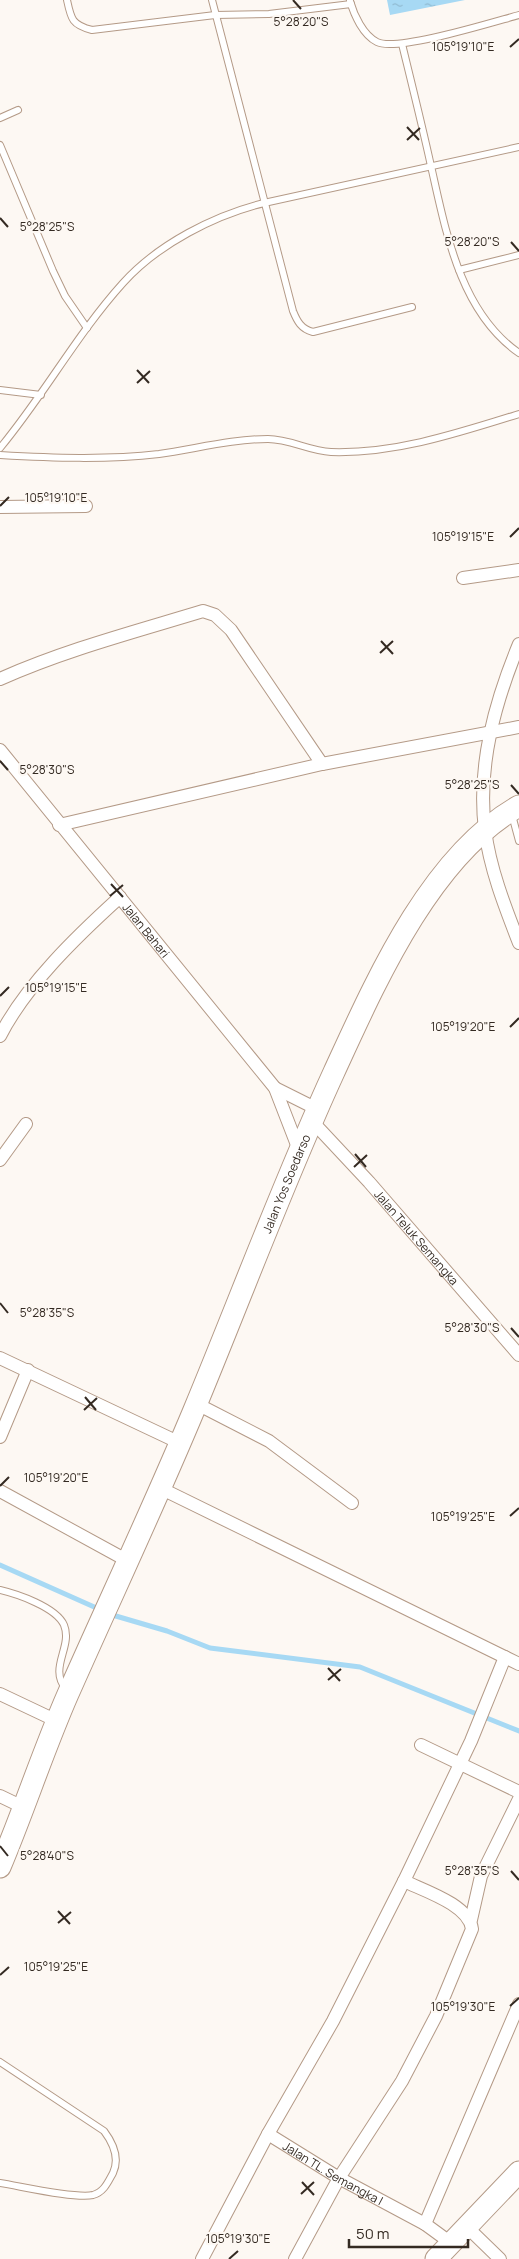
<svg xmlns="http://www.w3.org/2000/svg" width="519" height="2259" font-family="Manrope,sans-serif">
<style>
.water{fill:url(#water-ripples)}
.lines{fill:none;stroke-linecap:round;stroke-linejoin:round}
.stream{stroke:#a7d9f4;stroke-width:5}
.service-casing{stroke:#b49a87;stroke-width:8}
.minor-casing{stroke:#b49a87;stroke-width:14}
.trunk-casing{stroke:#b49a87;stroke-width:23}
.service{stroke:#fff;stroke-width:6}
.minor{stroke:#fff;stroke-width:12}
.trunk{stroke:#fff;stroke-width:21}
.ticks{fill:none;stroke:#342a22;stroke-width:2}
.labels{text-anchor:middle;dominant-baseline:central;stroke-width:4.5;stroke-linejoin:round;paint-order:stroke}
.street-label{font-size:12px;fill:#342a22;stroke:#fdf8f3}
.ticks-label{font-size:12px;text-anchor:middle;fill:#342a22;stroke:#fdf8f3;stroke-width:4.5;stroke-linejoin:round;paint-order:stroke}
</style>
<defs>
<pattern id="water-ripples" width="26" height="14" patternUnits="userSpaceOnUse" patternTransform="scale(1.25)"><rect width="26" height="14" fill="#a7d9f4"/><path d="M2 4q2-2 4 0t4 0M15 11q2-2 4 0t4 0" fill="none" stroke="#90bad1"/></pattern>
</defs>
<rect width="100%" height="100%" fill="#fdf8f3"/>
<path class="water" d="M387 0H465L390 15Z"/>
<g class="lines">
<g class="stream">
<path d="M0 1565 101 1610"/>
<path d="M109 1614 167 1631 210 1648 360 1667 519 1731"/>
</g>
<g class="service-casing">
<g id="service">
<path d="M67 0C71 19 72 25 92 30L215 15 269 14 351 4"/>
<path d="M212 0 293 311C297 321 301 329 313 332L412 307"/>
<path d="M350 1C354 15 363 35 377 42 397 52 493 22 519 15"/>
<path d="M402 44C412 85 422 125 431 166 446 232 460 312 519 353"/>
<path d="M0 118 18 110"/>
<path d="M0 145 53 271 65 296 87 328"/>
<path d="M459 270 519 255"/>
<path d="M0 390 41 395"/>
<path d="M0 448C44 395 77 334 123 283 158 244 215 215 264 203L519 147"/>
<path d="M0 455C52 458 107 460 159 454 195 449 232 439 268 439 290 439 309 451 331 452 395 454 458 433 519 414"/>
<path d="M512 815 519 841"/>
<path d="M0 1590C17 1594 56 1607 64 1625 73 1647 48 1668 66 1689"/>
<path d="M0 2062 104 2131C113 2143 120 2158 113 2173 108 2182 104 2192 93 2195 75 2199 20 2186 0 2183"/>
</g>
</g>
<g class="minor-casing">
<g id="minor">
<path d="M0 507 86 506"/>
<path d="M463 578 519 570"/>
<path d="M519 644C495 702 477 766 485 830 490 869 505 907 519 943"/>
<path d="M0 679C65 650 134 632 203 611L215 615 231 630 322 764"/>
<path id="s1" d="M0 750 275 1088 299 1150"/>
<path d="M59 825 322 764 519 727"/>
<path d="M0 1036C26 985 77 936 120 897"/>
<path d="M275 1088 317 1109"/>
<path id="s2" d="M311 1120 369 1182 519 1355"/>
<path d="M0 1160 26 1124"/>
<path d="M0 1358 180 1443"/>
<path d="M197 1404 269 1441 352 1503"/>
<path d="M0 1437 28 1370"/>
<path d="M160 1488 519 1664"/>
<path d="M0 1491 128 1561"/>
<path d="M0 1694 57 1721"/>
<path d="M421 1745 519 1792"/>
<path d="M0 1796 25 1808"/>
<path d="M471 1920 481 1876 519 1799"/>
<path id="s3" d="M268 2134 339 2178 425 2224 451 2243"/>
<path d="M425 2224 519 2004"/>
<path d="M467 2227 500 2259"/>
<path d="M202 2259 268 2134 333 2021 404 1881 471 1741 505 1657"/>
<path d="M295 2259 339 2178 402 2081 436 2016 472 1929C469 1905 425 1891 404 1881"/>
</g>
</g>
<g class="trunk-casing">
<g id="trunk">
<path id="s4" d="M0 1867C24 1810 43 1751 68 1694 110 1599 154 1506 194 1410 241 1297 283 1183 334 1072 375 983 430 856 519 806"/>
<path d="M436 2259 519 2172"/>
</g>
</g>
<use href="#service" class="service"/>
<use href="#minor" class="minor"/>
<use href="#trunk" class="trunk"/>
</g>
<path class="ticks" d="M293 0 301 9M510 47 519 39M407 127 419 140M407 140 420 128M0 218 8 227M511 242 519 251M137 370 149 383M137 383 150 371M0 506 9 497M510 537 519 528M381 641 393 654M380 653 393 641M0 761 8 770M511 785 519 794M111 884 123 897M110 896 123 885M0 996 9 987M510 1027 519 1018M355 1154 366 1167M354 1167 367 1155M0 1303 8 1313M511 1328 519 1337M85 1397 96 1410M84 1410 97 1398M0 1486 9 1477M510 1516 519 1508M328 1668 340 1681M328 1680 341 1669M0 1846 8 1856M511 1871 519 1880M58 1911 70 1924M58 1923 71 1912M0 1975 9 1967M510 2006 519 1998M302 2182 314 2195M301 2194 314 2182M229 2259 238 2251"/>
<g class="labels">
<g class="street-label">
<text stroke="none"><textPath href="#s1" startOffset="232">Jalan Bahari</textPath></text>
<text stroke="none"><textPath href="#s4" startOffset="741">Jalan Yos Soedarso</textPath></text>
<text stroke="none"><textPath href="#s2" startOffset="158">Jalan Teluk Semangka</textPath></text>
<text stroke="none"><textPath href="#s3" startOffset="76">Jalan TL. Semangka I</textPath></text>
</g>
</g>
<g class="ticks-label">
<text x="301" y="26">5°28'20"S</text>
<text x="463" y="51">105°19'10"E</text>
<text x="47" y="231">5°28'25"S</text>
<text x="472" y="246">5°28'20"S</text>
<text x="56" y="502">105°19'10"E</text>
<text x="463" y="541">105°19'15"E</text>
<text x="47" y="774">5°28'30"S</text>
<text x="472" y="789">5°28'25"S</text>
<text x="56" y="992">105°19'15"E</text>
<text x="463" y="1031">105°19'20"E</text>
<text x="47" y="1317">5°28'35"S</text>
<text x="472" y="1332">5°28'30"S</text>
<text x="56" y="1482">105°19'20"E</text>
<text x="463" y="1521">105°19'25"E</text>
<text x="47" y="1860">5°28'40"S</text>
<text x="472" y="1875">5°28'35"S</text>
<text x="56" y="1971">105°19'25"E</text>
<text x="463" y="2011">105°19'30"E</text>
<text x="238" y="2243">105°19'30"E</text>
</g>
<path d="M349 2239v8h119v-8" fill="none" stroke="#342a22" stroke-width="2.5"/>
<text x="356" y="2239" font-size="15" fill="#342a22" stroke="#fdf8f3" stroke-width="4" paint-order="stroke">50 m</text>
</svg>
